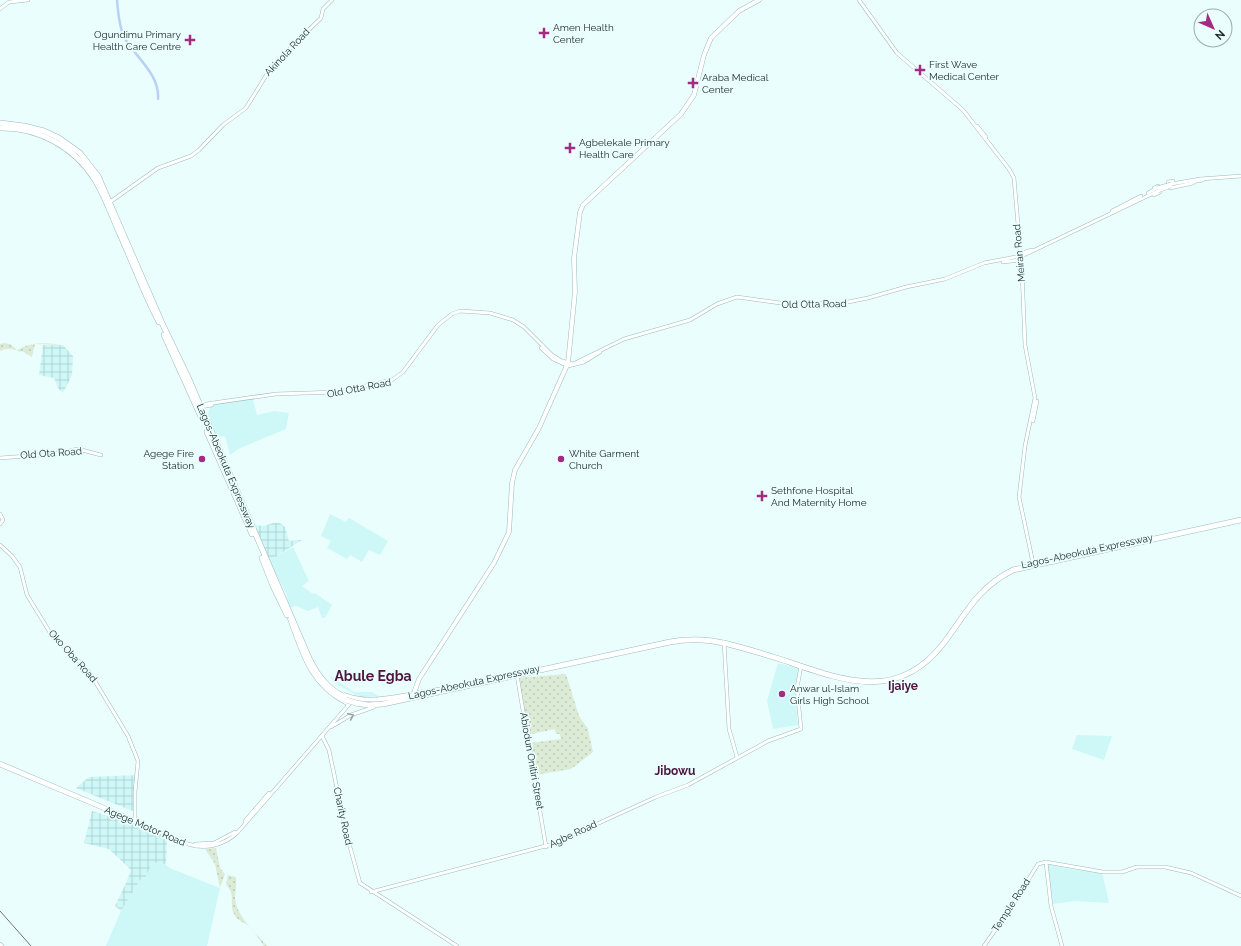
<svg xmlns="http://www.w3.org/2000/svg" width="1241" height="946" font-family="Raleway,sans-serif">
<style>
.built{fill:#cef7f7}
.industrial{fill:url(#industrial-grid)}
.grass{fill:url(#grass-dots)}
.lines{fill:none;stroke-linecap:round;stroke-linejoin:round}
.river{stroke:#b8d2f3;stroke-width:2.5}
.secondary-casing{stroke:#9cbaba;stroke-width:4}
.primary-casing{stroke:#9cbaba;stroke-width:5}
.highway-casing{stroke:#9cbaba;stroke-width:6}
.secondary{stroke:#fff;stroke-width:3}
.primary{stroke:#fff;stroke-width:4}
.highway{stroke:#fff;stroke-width:5}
.rail{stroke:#687676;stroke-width:1}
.secondary-bridge-casing{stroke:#9cbaba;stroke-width:4;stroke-linecap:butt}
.highway-bridge-casing{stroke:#9cbaba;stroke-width:6;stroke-linecap:butt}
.secondary-bridge{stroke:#fff;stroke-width:3}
.highway-bridge{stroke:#fff;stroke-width:5}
.oneway{stroke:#9ca1a1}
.poi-dot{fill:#a32b82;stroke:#ebfefe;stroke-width:1.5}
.labels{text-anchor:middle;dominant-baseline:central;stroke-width:3.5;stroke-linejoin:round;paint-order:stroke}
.poi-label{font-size:10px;fill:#222e2e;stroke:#ebfefe;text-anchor:start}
.street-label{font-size:10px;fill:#222e2e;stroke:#ebfefe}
.quarter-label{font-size:12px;font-weight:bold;fill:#4d143d;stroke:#ebfefe}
.district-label{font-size:14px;font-weight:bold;fill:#4d143d;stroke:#ebfefe}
</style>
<defs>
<pattern id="industrial-grid" width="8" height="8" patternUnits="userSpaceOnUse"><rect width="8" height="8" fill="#cef7f7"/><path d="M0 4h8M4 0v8" fill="none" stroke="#b1d4d4"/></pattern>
<pattern id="grass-dots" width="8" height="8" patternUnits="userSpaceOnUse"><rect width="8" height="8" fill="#dbebd6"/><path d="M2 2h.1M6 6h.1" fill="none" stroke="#bccab8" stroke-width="1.8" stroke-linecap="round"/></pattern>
</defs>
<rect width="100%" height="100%" fill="#ebfefe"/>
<g class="built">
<path d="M252 395 257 415 274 411 289 413 286 429 238 449 230 455 225 436 214 437 207 417 211 404Z"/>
<path d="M330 514 346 522 349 518 388 541 380 555 369 550 362 562 350 555 347 559 327 548 331 541 321 536Z"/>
<path d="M293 547 309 581 302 586 313 594 315 593 332 605 325 618H322L318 607 308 611 296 606 288 608 287 595 269 561Z"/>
<path d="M778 663 800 669 795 691 798 725 773 729 767 701Z"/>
<path d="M330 676 354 692H372L380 697 358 696 334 683Z"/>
<path d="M1077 735 1112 736 1104 760 1072 749Z"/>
<path d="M160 862 172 869 220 888 207 946H106L121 911 140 880 145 878 152 864Z"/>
<path d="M1047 864 1076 870 1102 872 1109 903 1074 901 1053 904Z"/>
</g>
<g class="industrial">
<path d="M43 345H63L73 356 72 375 63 393 58 388 54 378 39 375Z"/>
<path d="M273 523H280L285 527 289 541 302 540 269 561 256 533 255 525 264 526Z"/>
<path d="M136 775 135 812 76 788 89 777Z"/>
<path d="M92 811 151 829 159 833 167 840 166 865 160 862 152 864 145 878 140 880 121 911 115 906 126 883 131 870 109 849 84 843Z"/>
</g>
<g class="grass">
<path d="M4 343 10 344 17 350C30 342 47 342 60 345L35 344 32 357 22 351 20 352C13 348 7 348 0 351V344Z"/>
<path d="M566 674 579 716 588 729 593 752 571 769 535 775 529 743 561 739 560 734H556L555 729 527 735 517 678Z"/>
<path d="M216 848 220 868 225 874 220 888 215 864 205 849Z"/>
<path d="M228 875 236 877C237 884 235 894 235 899 237 917 256 933 267 946H264C259 939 253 929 246 924 241 921 236 919 234 914 229 903 236 894 226 885Z"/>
</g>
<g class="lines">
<path class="river" d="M117 0C118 12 119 26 124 37 135 57 160 74 158 99"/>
<g class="secondary-casing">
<g id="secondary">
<path d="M859 0 897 53 963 110 1009 169 1014 178 1022 271 1025 345 1035 398 1025 446 1019 497 1033 563"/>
<path d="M0 9 9 2 28 0"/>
<path d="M977 126 986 137"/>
<path d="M1173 181 1168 182 1170 188 1193 183"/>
<path d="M1191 182 1203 180"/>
<path d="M1171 184 1200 179 1241 176"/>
<path d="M1148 193 1157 188"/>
<path d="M1154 195 1160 192 1158 186 1154 188"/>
<path d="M110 202 158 168 191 156 199 150 223 125 246 108 272 66 321 18 323 9 332 0"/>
<path d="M1112 211 1141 196"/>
<path d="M1022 253 1032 250"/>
<path d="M1022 256 1158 191"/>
<path d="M1003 262 1021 260"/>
<path d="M541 348 553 359 568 366 584 362 600 352"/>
<path d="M199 405 276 394 338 392 392 380 403 372 438 325 452 314 460 311 490 313 513 320 524 327 552 355 562 361 573 364 624 339 690 320 717 304 737 297 788 304 843 303 868 298 906 287 945 279 984 263 1021 256"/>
<path d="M200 407 212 405"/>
<path d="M1033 421 1037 401"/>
<path d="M0 458 54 454 78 449 101 455"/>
<path d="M0 514 3 520 0 524"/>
<path d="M0 545 12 556 20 567 27 595 54 639 66 648 90 673 128 736 138 761 135 792V820"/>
<path d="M724 642 729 729 737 757"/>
<path d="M517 675 546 847"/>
<path d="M331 727 351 715 374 707"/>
<path d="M322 736 329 750 347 836 360 883 457 946"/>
<path d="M0 763 134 820"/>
<path d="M0 765 188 844C205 850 224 845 237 833L352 701"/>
<path d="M245 821 269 793"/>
<path d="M195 844 214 843 235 832"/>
<path d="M1046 862 1051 906 1062 946"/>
<path d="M371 892 553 844 656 797 688 785 768 741 801 729 797 688 801 666"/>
<path d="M0 944 2 946"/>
<path d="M984 946 1012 906 1038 864 1046 862 1103 872H1122L1137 867H1165L1191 873 1241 896"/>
</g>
</g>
<g class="primary-casing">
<g id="primary">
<path d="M290 619C303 655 311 685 347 703"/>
<path d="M414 693 419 679 494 563 509 532 512 483 515 470 539 428 568 363 575 292 574 258 580 212 583 205 681 114 694 95 704 55 711 38 739 11 759 0"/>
<path d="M345 695C375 707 412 692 443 689"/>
</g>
</g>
<g class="highway-casing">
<g id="highway">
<path d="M0 123 24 126 44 131 59 138 80 153 98 176 162 323 188 377 309 658C318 676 328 690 347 698"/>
<path d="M0 128C38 127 75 147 95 180 104 195 111 213 118 230 132 260 143 292 159 322"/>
<path d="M164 335 202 419"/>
<path d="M207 432 252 534"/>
<path d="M262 558 273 586 287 615"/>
<path d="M356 703 368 705 383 704 670 642C690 638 708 639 728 644 748 649 767 655 786 661 844 681 898 702 943 644 966 614 977 588 1013 570L1241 520"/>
</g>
</g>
<use href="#secondary" class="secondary"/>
<use href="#primary" class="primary"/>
<use href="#highway" class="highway"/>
<path class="rail" d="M0 911 31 946"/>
<g class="secondary-bridge-casing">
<g id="secondary-bridge">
<path d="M1157 188 1171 184"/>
<path d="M1158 191 1171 186"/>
</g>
</g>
<g class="highway-bridge-casing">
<path id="highway-bridge" d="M346 700 356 703"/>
</g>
<use href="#secondary-bridge" class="secondary-bridge"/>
<use href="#highway-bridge" class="highway-bridge"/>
</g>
<defs><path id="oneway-chevron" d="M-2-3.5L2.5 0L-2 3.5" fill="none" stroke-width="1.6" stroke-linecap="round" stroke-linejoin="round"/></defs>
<use class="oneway" href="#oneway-chevron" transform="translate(351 716) rotate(-25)"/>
<g class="poi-dot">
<path d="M542 27h4v4h4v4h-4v4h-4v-4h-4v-4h4z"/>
<path d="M188 34h4v4h4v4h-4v4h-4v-4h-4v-4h4z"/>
<path d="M918 64h4v4h4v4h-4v4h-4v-4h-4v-4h4z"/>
<path d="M691 77h4v4h4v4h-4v4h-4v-4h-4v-4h4z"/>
<path d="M568 142h4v4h4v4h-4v4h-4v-4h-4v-4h4z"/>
<circle cx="202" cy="459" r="4"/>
<circle cx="561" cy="459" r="4"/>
<path d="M760 490h4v4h4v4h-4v4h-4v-4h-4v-4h4z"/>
<circle cx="782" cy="694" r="4"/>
</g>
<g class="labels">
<g class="poi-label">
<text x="553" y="27">Amen Health<tspan x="553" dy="12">Center</tspan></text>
<text x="181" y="34" text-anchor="end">Ogundimu Primary<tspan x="181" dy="12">Health Care Centre</tspan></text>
<text x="929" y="64">First Wave<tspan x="929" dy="12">Medical Center</tspan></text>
<text x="702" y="77">Araba Medical<tspan x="702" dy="12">Center</tspan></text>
<text x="579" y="142">Agbelekale Primary<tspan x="579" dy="12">Health Care</tspan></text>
<text x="194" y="453" text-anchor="end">Agege Fire<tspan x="194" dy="12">Station</tspan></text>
<text x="569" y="453">White Garment<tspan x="569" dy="12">Church</tspan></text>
<text x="771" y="490">Sethfone Hospital<tspan x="771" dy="12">And Maternity Home</tspan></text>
<text x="790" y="688">Anwar ul-Islam<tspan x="790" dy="12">Girls High School</tspan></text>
</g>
<g class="street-label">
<text transform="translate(287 52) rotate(-47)">Akinola Road</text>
<text transform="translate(1019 253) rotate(-95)">Meiran Road</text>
<text transform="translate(814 304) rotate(-1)">Old Otta Road</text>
<text transform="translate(359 388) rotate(-11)">Old Otta Road</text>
<text transform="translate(51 453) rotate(-4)">Old Ota Road</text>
<text transform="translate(226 466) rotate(67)">Lagos-Abeokuta Expressway</text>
<text transform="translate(1087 551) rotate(-12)">Lagos-Abeokuta Expressway</text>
<text transform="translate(73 656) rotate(48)">Oko Oba Road</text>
<text transform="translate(474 682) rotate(-12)">Lagos-Abeokuta Expressway</text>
<text transform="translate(532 761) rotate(80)">Abiodun Onitiri Street</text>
<text transform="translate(343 816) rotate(78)">Charity Road</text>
<text transform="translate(145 826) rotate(23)">Agege Motor Road</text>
<text transform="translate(573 834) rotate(-25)">Agbe Road</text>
<text transform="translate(1011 905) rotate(-57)">Temple Road</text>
</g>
<g class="quarter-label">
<text x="903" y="686">Ijaiye</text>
<text x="675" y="771">Jibowu</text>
</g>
<g class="district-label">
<text x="373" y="676">Abule Egba</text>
</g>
</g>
<g transform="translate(1213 28) rotate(135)"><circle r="19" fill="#ebfefe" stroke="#9babab"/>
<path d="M0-3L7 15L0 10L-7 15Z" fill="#a32b82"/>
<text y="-6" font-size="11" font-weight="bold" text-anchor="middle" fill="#222e2e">N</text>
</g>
</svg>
